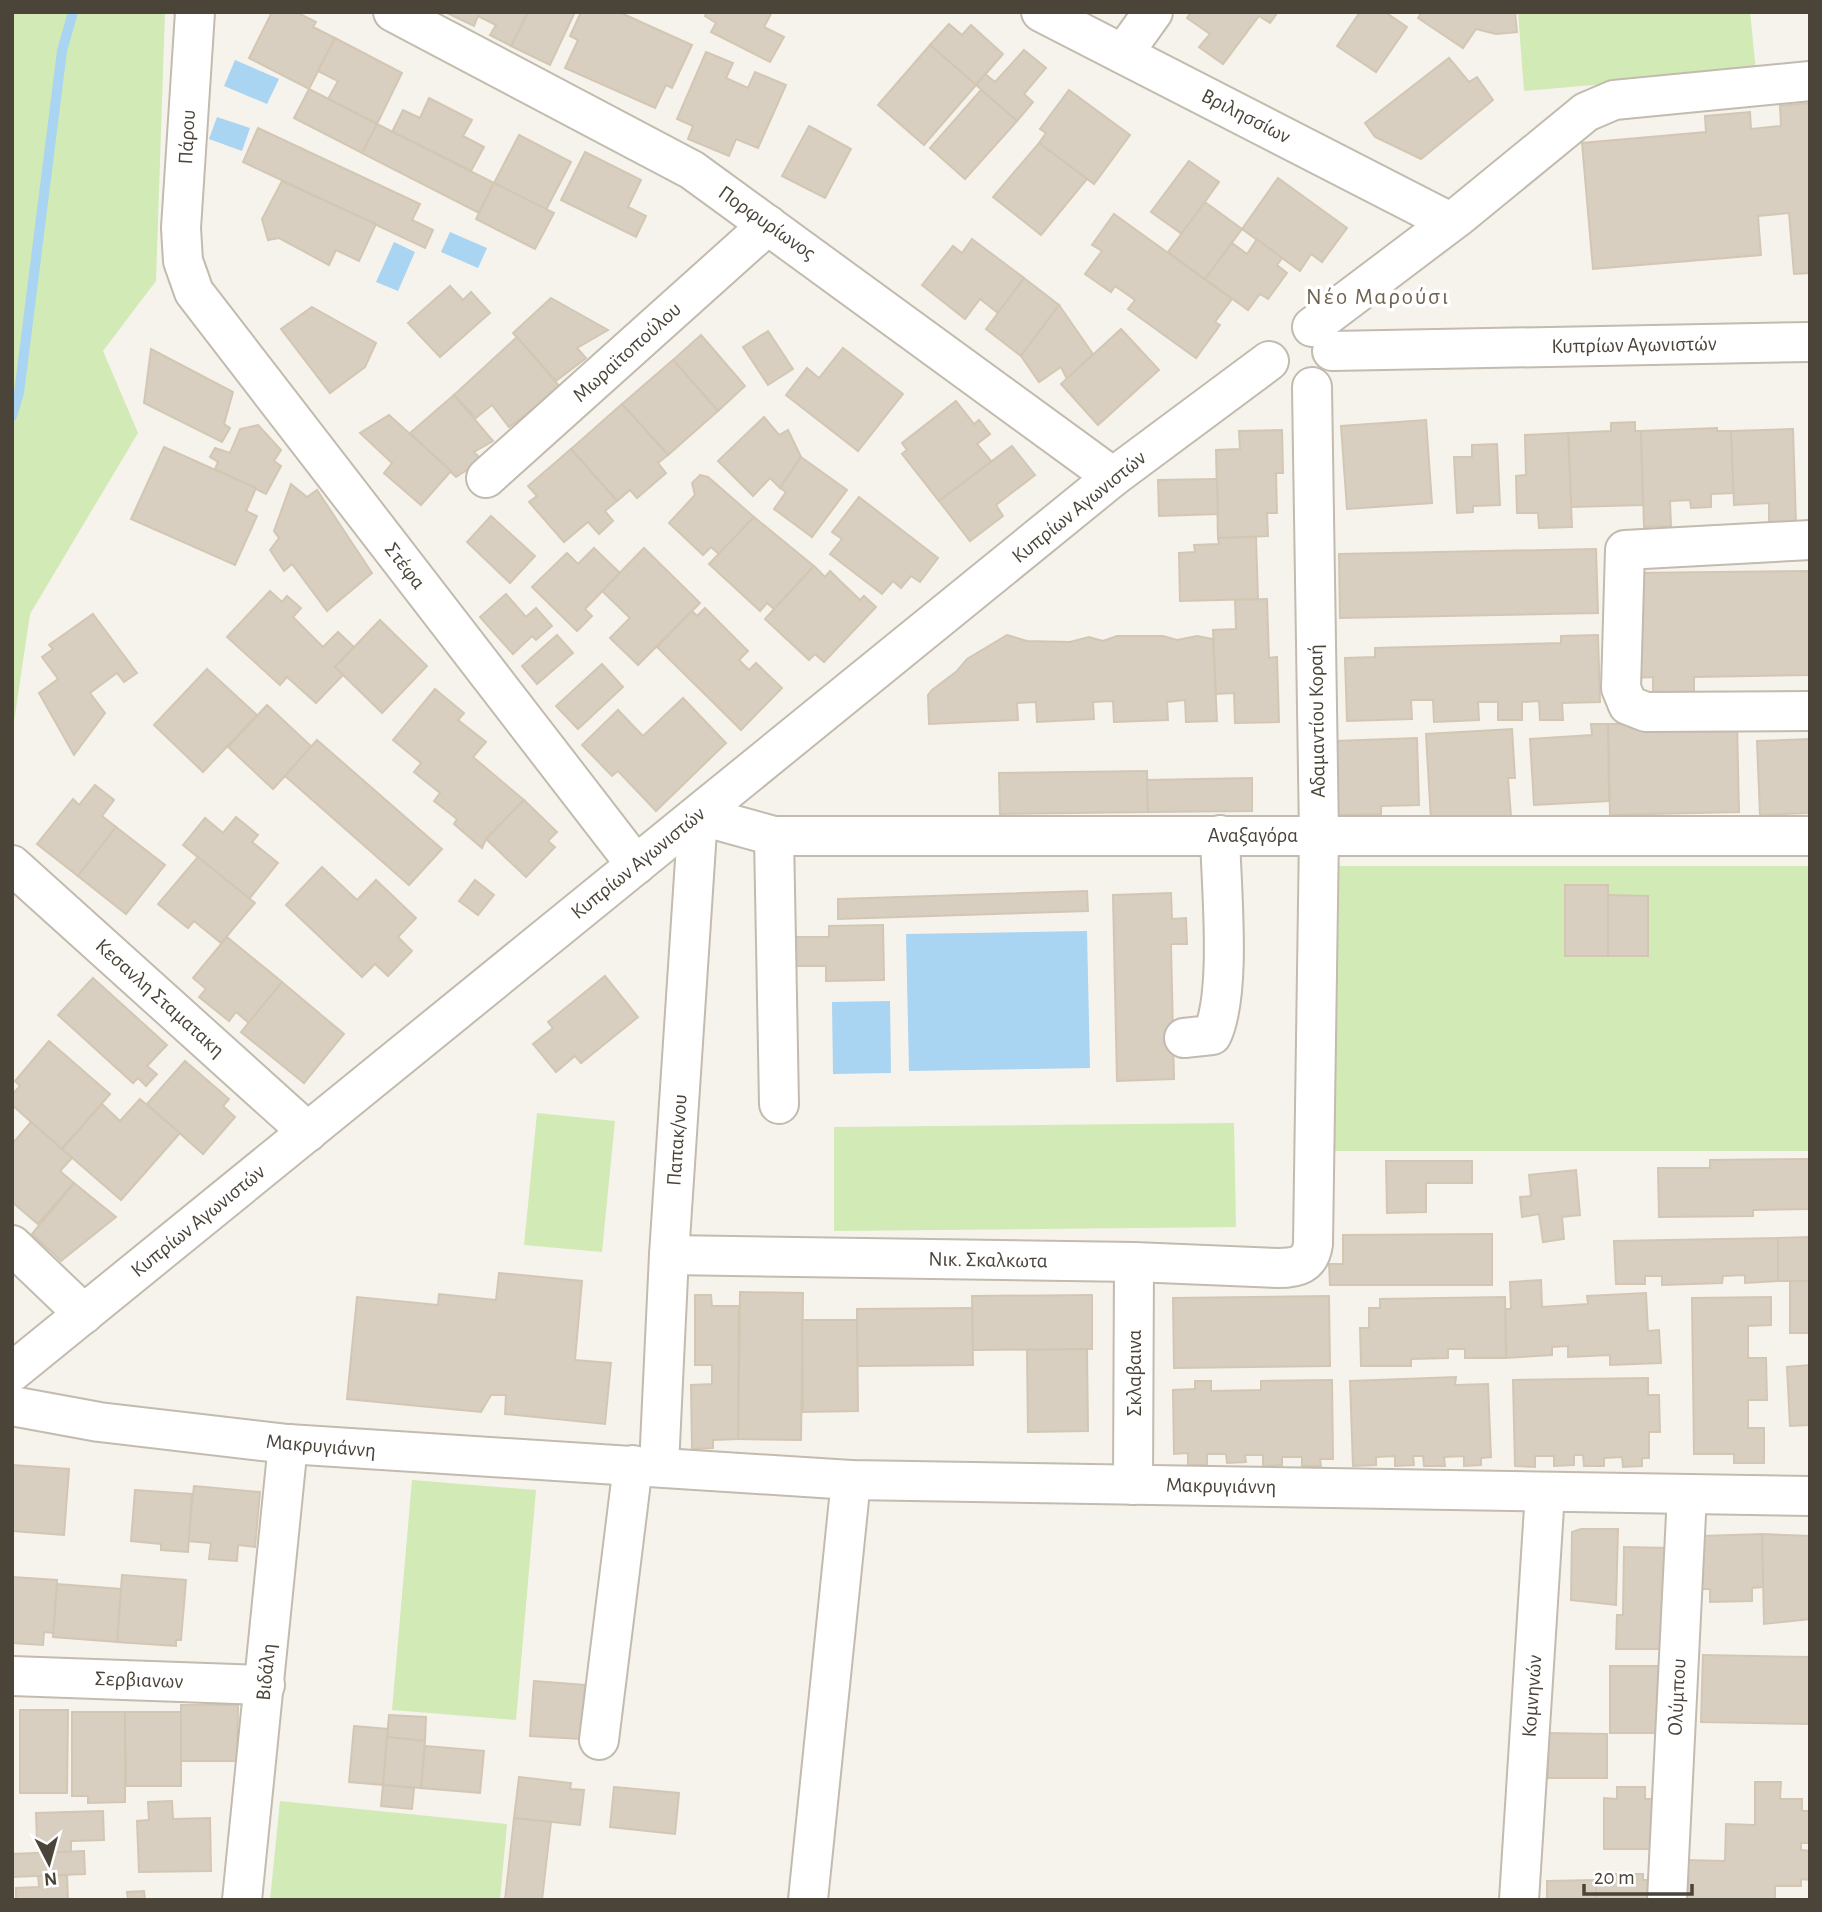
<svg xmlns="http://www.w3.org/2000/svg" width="1822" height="1912" font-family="'Alegreya Sans',sans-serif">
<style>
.green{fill:#d2eab5}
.water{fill:#a9d4f2}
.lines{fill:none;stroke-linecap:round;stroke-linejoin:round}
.stream{stroke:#a9d4f2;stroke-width:10}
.building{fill:#d8cfc1;stroke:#d3c7b4;stroke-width:2}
.minor-casing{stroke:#c2bbae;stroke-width:42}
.minor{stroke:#fff;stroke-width:38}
.labels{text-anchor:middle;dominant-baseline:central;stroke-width:7;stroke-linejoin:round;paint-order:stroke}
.street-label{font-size:21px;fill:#4b4439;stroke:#fff}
.neighbourhood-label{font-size:23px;letter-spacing:2px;fill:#6e6250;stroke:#fff}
</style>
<rect width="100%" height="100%" fill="#f6f3ec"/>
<g class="green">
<path d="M12 12H165L156 281 103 351 138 433 30 614 12 735Z"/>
<path d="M1518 12H1750L1756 71 1524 91Z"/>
<path d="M1337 866H1810V1151H1327Z"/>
<path d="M537 1113 615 1121 602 1252 524 1245Z"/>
<path d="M1234 1123 1236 1227 834 1231V1127Z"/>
<path d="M412 1480 536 1490 516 1720 392 1710Z"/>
<path d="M280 1801 507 1824 500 1900H270Z"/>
</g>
<g class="water">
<path d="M235 60 279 79 267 104 224 86Z"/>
<path d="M217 117 250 128 242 151 209 139Z"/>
<path d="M450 232 487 248 478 268 441 252Z"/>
<path d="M394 242 415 252 398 291 376 282Z"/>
<path d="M1087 931 1090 1068 909 1071 906 934Z"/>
<path d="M890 1001 891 1073 833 1074 832 1002Z"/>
</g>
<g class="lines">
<path class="stream" d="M12 416 19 393 62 51 73 12"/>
</g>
<g class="building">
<path d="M272 12H296L316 22 313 27 335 38 309 89 249 58Z"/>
<path d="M528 12H575L550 65 511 46Z"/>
<path d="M528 12 511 46 490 35 496 25 478 16 474 26 447 13Z"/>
<path d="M581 12H619L692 45 672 88 666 85 655 108 565 68 578 40 570 36Z"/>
<path d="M707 12H772L764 27 784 37 770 62 711 32 716 23 705 16Z"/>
<path d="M1191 12H1278L1270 23 1259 16 1223 64 1199 47 1210 34 1187 18Z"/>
<path d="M1360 12H1385L1407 27 1376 72 1337 46Z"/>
<path d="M1422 12H1515L1517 32 1496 34 1476 29 1463 48 1418 18Z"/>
<path d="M949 24 962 35 971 25 1003 54 976 85 930 45Z"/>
<path d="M335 38 402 73 377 124 328 99 338 81 318 71Z"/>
<path d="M930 45 976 85 924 145 878 105Z"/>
<path d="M1024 50 1046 68 1024 94 1033 102 1017 121 976 85 985 74 995 82Z"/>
<path d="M706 52 733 63 726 78 748 88 755 72 786 85 758 148 736 139 729 156 688 139 693 126 677 119Z"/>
<path d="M1449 58 1469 82 1477 77 1493 100 1421 159 1375 137 1365 123Z"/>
<path d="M309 89 377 124 362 153 294 118Z"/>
<path d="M981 90 1017 121 965 179 930 148Z"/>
<path d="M1069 90 1130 135 1094 184 1039 143 1046 133 1040 129Z"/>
<path d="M429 98 472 120 463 136 484 147 471 171 392 132 403 110 420 118Z"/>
<path d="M1810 103V273L1794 274 1789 213 1758 216 1761 255 1593 269 1582 143 1706 132 1705 116 1750 112 1751 129 1781 126 1780 106Z"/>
<path d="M377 124 494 183 479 213 362 153Z"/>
<path d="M809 126 851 149 825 198 782 176Z"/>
<path d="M258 128 420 204 412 220 433 230 425 248 243 162Z"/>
<path d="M519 135 571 162 546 210 494 183Z"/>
<path d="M1039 143 1087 179 1041 235 993 197Z"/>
<path d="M585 152 641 180 628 207 646 216 636 237 561 200Z"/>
<path d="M1189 161 1219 182 1182 234 1151 212Z"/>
<path d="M1278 178 1347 228 1322 262 1311 254 1300 271 1242 229Z"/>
<path d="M282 181 376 224 359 261 336 250 329 265 279 238 268 240 262 219Z"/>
<path d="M494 183 554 213 535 249 476 219Z"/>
<path d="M1205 202 1242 229 1205 279 1168 252Z"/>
<path d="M1114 214 1232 299 1215 322 1220 325 1196 358 1128 309 1135 300 1115 286 1111 292 1085 274 1102 251 1092 245Z"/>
<path d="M972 239 1024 278 998 313 980 299 965 319 922 285 953 246 962 253Z"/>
<path d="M1257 239 1282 258 1277 265 1287 273 1268 299 1260 294 1248 310 1205 279 1232 243 1247 254Z"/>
<path d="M1024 278 1059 305 1021 356 986 329Z"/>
<path d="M450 286 463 300 471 292 490 313 440 357 408 323Z"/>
<path d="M551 298 608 330 577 348 586 358 556 381 513 333Z"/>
<path d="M1059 305 1093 354 1067 379 1061 367 1039 382 1021 356Z"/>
<path d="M312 307 376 343 365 367 330 393 281 329Z"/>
<path d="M1121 329 1159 370 1098 425 1061 384Z"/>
<path d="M768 331 793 369 768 385 743 347Z"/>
<path d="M701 335 745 386 718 411 673 360Z"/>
<path d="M517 337 561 388 509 427 492 405 476 418 454 395Z"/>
<path d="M843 348 903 394 858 451 786 395 807 368 819 378Z"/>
<path d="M151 349 233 392 224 424 230 428 222 442 144 403Z"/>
<path d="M673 360 718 411 668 455 622 404Z"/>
<path d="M454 395 493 441 474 452 482 460 456 477 410 433Z"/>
<path d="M956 401 974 424 979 420 990 434 977 444 992 462 939 501 902 454 907 450 902 443Z"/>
<path d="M622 404 668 455 658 463 666 473 637 498 630 490 617 501 571 449Z"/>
<path d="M389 415 451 471 421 505 384 473 392 463 360 433Z"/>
<path d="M764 417 779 435 788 430 801 457 780 488 770 478 753 496 718 461Z"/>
<path d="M1426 420 1432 503 1347 509 1341 426Z"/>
<path d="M1635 422V431H1641L1643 505 1571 507 1568 433 1611 431V423Z"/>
<path d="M258 425 281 450 274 461 281 466 266 494 215 469 218 462 210 457 215 448 230 453 240 429Z"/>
<path d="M1717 428V431H1731L1734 493 1711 494V507L1691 508 1690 500 1670 501 1671 526 1644 527 1641 431Z"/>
<path d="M1793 429 1796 524 1769 525V503L1734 505 1731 431Z"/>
<path d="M1282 430 1283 473H1276L1277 513H1267L1268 536 1218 538 1216 450 1240 449 1239 431Z"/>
<path d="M1568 433 1572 527 1539 528 1538 513H1517L1516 476 1526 475 1525 435Z"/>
<path d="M1497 444 1500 505 1473 506V512L1457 513 1454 457H1472V445Z"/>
<path d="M1012 446 1035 475 996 505 1003 516 970 541 939 501Z"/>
<path d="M164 447 256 488 246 511 257 516 235 565 131 519Z"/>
<path d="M571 449 617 501 605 511 613 521 599 534 588 522 564 542 529 502 537 496 528 486Z"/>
<path d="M801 457 847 490 812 537 774 509 786 492 780 488Z"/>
<path d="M700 475 708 477 754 517 719 554 711 547 703 555 669 523 695 495 692 483Z"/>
<path d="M1217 479 1218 514 1159 516 1158 480Z"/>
<path d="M291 484 307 497 317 490 372 573 327 611 292 564 284 571 270 550 279 538 274 531Z"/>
<path d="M859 497 938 558 920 582 911 576 901 588 893 581 882 594 830 554 842 539 832 532Z"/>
<path d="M491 516 535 556 510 583 467 542Z"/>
<path d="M754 517 814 566 774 609 767 603 760 611 709 564Z"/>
<path d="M1256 537 1258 599 1180 601 1179 553 1195 552 1194 545 1219 544 1218 538Z"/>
<path d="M594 548 620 573 585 609 592 616 577 631 532 587 567 553 578 564Z"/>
<path d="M644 548 700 603 638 665 610 638 630 618 602 591Z"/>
<path d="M1596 549 1598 613 1340 618 1339 554Z"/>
<path d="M814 566 825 577 830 571 860 600 864 596 876 607 824 662 815 654 809 660 765 619Z"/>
<path d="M1810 571V675L1694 677V698L1653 699V677L1633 678 1632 573Z"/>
<path d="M270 591 282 602 287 596 301 608 293 617 323 647 338 632 354 647 335 667 343 675 316 703 287 677 280 685 227 637Z"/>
<path d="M506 594 526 617 536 608 552 626 536 640 532 636 513 654 480 617Z"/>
<path d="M1267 599 1269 658 1277 657 1279 722 1235 723 1234 693 1216 694 1213 630 1236 629 1235 600Z"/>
<path d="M705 608 748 651 739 660 749 670 756 663 782 688 741 730 657 647 692 611 697 616Z"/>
<path d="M93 614 137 673 124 682 117 673 90 693 105 713 74 755 39 693 58 679 42 657 53 649 49 645Z"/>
<path d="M380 620 427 666 382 713 335 667Z"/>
<path d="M557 635 573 653 537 684 522 666Z"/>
<path d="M1007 635 1027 641 1070 642 1089 637 1103 641 1117 636H1163L1177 640 1197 636 1213 639 1217 721 1186 722 1185 700 1167 702 1168 720 1114 722 1113 701 1093 702 1094 719 1037 722 1036 702 1017 703 1018 720 929 724 928 695 932 690 957 671 967 659Z"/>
<path d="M1598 635 1600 702 1562 703 1563 720H1540L1539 701 1522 702V720H1498V702H1478L1479 720 1434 722 1433 700H1411L1412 719 1347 721 1345 658 1375 657V648L1561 643V636Z"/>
<path d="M602 664 623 687 578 729 556 706Z"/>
<path d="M207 669 257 715 203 772 154 725Z"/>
<path d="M435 689 464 713 458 720 486 742 473 757 524 800 486 839 482 848 454 824 457 819 434 801 440 793 414 772 421 763 393 740Z"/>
<path d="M683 698 726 743 656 811 618 771 612 776 582 745 618 710 643 736Z"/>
<path d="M267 705 312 747 273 789 228 747Z"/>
<path d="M1737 722 1739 812 1610 815 1608 724Z"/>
<path d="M1591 724H1608L1609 801 1534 805 1530 739 1592 735Z"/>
<path d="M1512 729 1515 778H1508L1511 816 1431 821 1426 734Z"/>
<path d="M1417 738 1419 805 1381 806V814L1337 815 1335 741Z"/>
<path d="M1810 739 1809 813 1760 815 1757 741Z"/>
<path d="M317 740 442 849 409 885 285 776Z"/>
<path d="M1147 771 1148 812 1000 814 999 773Z"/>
<path d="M1252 778V811L1148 812 1147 780Z"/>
<path d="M95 785 114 800 102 816 116 827 78 876 37 844 73 799 79 805Z"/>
<path d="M524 800 557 832 548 841 555 847 526 877 486 839Z"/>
<path d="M236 817 258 835 252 842 278 863 249 899 183 845 205 818 223 833Z"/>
<path d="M116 827 165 865 126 914 78 876Z"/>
<path d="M198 857 255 903 221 943 194 921 188 928 158 904Z"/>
<path d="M322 867 357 900 376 880 416 918 398 937 412 951 388 976 375 964 362 977 286 905Z"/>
<path d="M475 880 494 895 478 915 459 901Z"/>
<rect x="1565" y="885" width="43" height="71"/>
<path d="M1087 891 1088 911 838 919V899Z"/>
<path d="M1171 893 1172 919 1186 918 1187 944H1171L1174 1079 1117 1081 1113 895Z"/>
<path d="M1608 895 1648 896V956H1608Z"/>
<path d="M883 925 884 980 826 981V966H794L793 937H829V926Z"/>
<path d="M227 937 282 982 249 1023 236 1012 229 1021 199 997 206 989 193 978Z"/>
<path d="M605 976 638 1017 581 1063 575 1056 556 1072 533 1044 553 1028 548 1022Z"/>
<path d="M93 978 167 1045 147 1066 157 1074 146 1086 138 1078 133 1083 58 1015Z"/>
<path d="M282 982 344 1034 304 1083 241 1032Z"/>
<path d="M49 1041 110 1094 62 1149 12 1105V1095L20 1086 15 1081Z"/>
<path d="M185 1061 229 1099 223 1106 235 1117 203 1154 147 1104Z"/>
<path d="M140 1099 180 1133 121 1200 62 1149 102 1104 120 1121Z"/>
<path d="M31 1122 72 1158 60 1171 74 1183 38 1224 12 1202V1144Z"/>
<path d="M1810 1159V1209L1753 1210V1216L1659 1217 1658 1168H1710V1160Z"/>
<path d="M1386 1161H1472V1183H1426V1212L1387 1213Z"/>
<path d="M1576 1170 1580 1215 1562 1217 1564 1239 1543 1242 1539 1214 1522 1217 1520 1197 1531 1196 1529 1175Z"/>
<path d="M74 1183 116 1217 61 1261 32 1234Z"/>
<path d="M1492 1234V1285H1330L1329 1264H1343V1235Z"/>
<path d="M1810 1237V1281H1778V1238Z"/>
<path d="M1778 1238V1281L1745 1283V1275L1723 1276 1722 1283 1662 1285V1276H1645V1284H1616L1614 1241Z"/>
<path d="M499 1273 582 1281 575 1360 611 1363 605 1424 505 1414 506 1395H491L481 1412 347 1399 357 1297 438 1305 439 1294 496 1300Z"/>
<path d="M1541 1280 1542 1307 1588 1304 1587 1296 1646 1293 1648 1331 1659 1330 1661 1363 1610 1365V1355L1568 1357V1346L1552 1347V1355L1506 1358 1505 1309H1511L1510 1282Z"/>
<rect x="1790" y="1281" width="20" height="52"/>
<path d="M740 1292 803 1293 801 1440 738 1439Z"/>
<path d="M695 1295H711L712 1306H739L738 1439 713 1440V1448L692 1449 691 1385 712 1384V1365H695Z"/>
<path d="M1092 1295V1349L973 1350 972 1296Z"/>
<path d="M1329 1296 1330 1366 1174 1368 1173 1298Z"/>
<path d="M1505 1297 1506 1358H1465V1349H1448V1358L1411 1359V1366H1361L1360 1328H1369V1308H1380V1299Z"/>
<path d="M1771 1297V1325L1748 1326V1358H1766L1767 1400H1748V1428H1764V1463H1734V1454H1694L1692 1298Z"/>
<path d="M972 1308 973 1365 857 1366V1309Z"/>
<path d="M802 1320H857L858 1411 803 1412Z"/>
<path d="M1087 1349 1088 1431 1028 1432 1027 1350Z"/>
<path d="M1810 1365V1425L1790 1426 1787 1367Z"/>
<path d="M1456 1377 1455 1385 1488 1384 1491 1457 1481 1458V1465L1464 1466V1456L1444 1457 1445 1466H1424L1423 1456H1413L1414 1465 1395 1466V1456L1376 1457V1465L1353 1466 1350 1381Z"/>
<path d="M1648 1378V1395H1659L1660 1432H1649V1458H1642V1466L1623 1467 1622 1457 1604 1458V1466H1584L1583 1455H1574V1465L1554 1466V1456H1535V1467L1515 1466 1513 1380Z"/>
<path d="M1332 1380 1333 1459H1320L1321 1466H1302V1457H1282V1465L1263 1466V1455H1245L1246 1462 1227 1463 1226 1454H1207V1465H1188V1453L1174 1454 1173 1390 1195 1389V1381H1211V1391L1261 1390V1381Z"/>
<path d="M12 1465 69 1469 64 1535 12 1531Z"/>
<path d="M194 1486 260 1492 255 1547 238 1545 237 1561 209 1559 211 1543 188 1541Z"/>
<path d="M135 1490 192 1494 188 1552 161 1550V1544L131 1541Z"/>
<path d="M1581 1529H1618L1616 1605 1571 1600 1572 1532Z"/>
<path d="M1762 1534 1810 1536V1619L1764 1624Z"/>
<path d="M1762 1534 1763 1587 1752 1588V1601L1710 1602V1589H1702L1701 1536Z"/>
<path d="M1624 1547 1669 1548V1649H1616L1617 1615H1623Z"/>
<path d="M122 1575 186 1580 181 1640H176V1646L117 1642Z"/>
<path d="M12 1577 57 1580 54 1633 44 1632 43 1645 12 1643Z"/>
<path d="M57 1584 121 1589 117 1642 53 1637Z"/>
<path d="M1703 1655 1810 1657V1724L1701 1722Z"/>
<rect x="1610" y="1666" width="55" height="67"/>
<path d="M534 1681 585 1685 581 1739 530 1736Z"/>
<path d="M181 1705H238L237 1761H181Z"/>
<path d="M20 1710H68L67 1793H20Z"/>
<path d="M72 1712H125V1802L88 1803V1796H72Z"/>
<path d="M125 1712H181V1786H126Z"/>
<path d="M389 1715 426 1717 425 1741 387 1737Z"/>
<path d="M354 1726 388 1729 383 1785 349 1782Z"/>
<path d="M1548 1733 1607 1734V1778H1548Z"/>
<path d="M387 1737 425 1741 421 1788 383 1785Z"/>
<path d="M425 1746 484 1751 480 1793 421 1788Z"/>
<path d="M519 1777 571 1783 570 1789 584 1790 580 1825 514 1818Z"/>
<path d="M1755 1782H1781L1780 1799H1802V1811H1810V1843H1801V1850L1810 1851V1880L1801 1879V1886H1775V1900H1687V1860L1725 1861 1726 1824 1755 1825Z"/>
<path d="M383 1785 414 1788 412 1809 381 1806Z"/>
<path d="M614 1787 679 1793 675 1834 610 1827Z"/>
<path d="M1617 1787H1645V1799H1657L1656 1849H1604V1798L1617 1799Z"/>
<path d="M172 1801 173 1819 210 1818 211 1871 139 1872 137 1821 149 1820 148 1802Z"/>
<path d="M103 1811 104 1840 71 1841V1852L43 1853V1841H37L36 1813Z"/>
<path d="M514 1818 551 1822 542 1900H505Z"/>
<path d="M84 1851 85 1874 12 1877V1854Z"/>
<path d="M1606 1874H1643V1880H1648V1900H1596V1880L1606 1881Z"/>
<path d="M67 1875 68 1900H16V1888L39 1887 38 1876Z"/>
<path d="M1596 1880V1900H1547V1881Z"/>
<path d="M144 1891 145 1900H128L127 1892Z"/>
</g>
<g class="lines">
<g class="minor-casing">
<g id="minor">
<path d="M195 12 181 228 183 261 194 292 636 865"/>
<path d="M393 12 692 170 1113 477"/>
<path d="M1041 12 1450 222"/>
<path d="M1123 54 1153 12"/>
<path d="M1312 327 1459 216 1586 112 1614 100 1810 81"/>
<path d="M1332 351 1810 342"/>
<path d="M486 478 768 225"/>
<path d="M1810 540 1625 550 1621 688 1628 705 1646 712 1810 711"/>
<path d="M698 815 774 836H1810"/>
<path d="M774 836 779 1104"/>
<path d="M12 865 308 1132"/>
<path d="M1184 1038 1212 1035C1232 992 1221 886 1220 835"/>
<path d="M12 1245 84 1314"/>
<path d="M669 1255 1134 1262 1278 1268C1297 1268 1310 1265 1313 1244L1319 835 1312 387"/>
<path d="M12 1372 1113 477 1269 361"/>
<path d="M12 1406 99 1422 288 1444 851 1480 1810 1496"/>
<path d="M659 1466 669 1255 698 815"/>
<path d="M1133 1485 1134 1262"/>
<path d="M12 1676 265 1685"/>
<path d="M599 1740 633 1465"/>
<path d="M242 1900 288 1444"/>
<path d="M808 1900 851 1480"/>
<path d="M1519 1900 1545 1492"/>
<path d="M1667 1900 1687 1494"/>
</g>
</g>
<use href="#minor" class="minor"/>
</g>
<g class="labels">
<g class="street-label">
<text transform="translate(1246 116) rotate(27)">Βριλησσίων</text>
<text transform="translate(187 137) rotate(-87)">Πάρου</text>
<text transform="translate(767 223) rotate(35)">Πορφυρίωνος</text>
<text transform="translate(1634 345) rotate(-1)">Κυπρίων Αγωνιστών</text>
<text transform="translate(627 352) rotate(-42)">Μωραϊτοπούλου</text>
<text transform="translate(1079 507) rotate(-39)">Κυπρίων Αγωνιστών</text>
<text transform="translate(405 566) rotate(52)">Στέφα</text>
<text transform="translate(1317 721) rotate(-91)">Αδαμαντίου Κοραή</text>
<text x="1253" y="835">Αναξαγόρα</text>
<text transform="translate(638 863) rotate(-39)">Κυπρίων Αγωνιστών</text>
<text transform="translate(160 998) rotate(42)">Κεσανλη Σταματακη</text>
<text transform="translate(677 1140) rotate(-86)">Παπακ/νου</text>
<text transform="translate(198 1221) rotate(-39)">Κυπρίων Αγωνιστών</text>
<text transform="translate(988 1260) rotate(1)">Νικ. Σκαλκωτα</text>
<text transform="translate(1134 1373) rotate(-90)">Σκλαβαινα</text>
<text transform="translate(321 1446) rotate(5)">Μακρυγιάννη</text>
<text transform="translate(1221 1486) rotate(1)">Μακρυγιάννη</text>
<text transform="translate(266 1672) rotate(-84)">Βιδάλη</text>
<text transform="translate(139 1680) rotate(2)">Σερβιανων</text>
<text transform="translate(1532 1696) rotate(-86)">Κομνηνών</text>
<text transform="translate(1677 1697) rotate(-87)">Ολύμπου</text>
</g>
<g class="neighbourhood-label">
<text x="1378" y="297">Νέο Μαρούσι</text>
</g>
</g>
<rect width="1822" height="1912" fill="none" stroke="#4b4439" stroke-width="28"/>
<g transform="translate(49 1863) rotate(174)" stroke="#ffffff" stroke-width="5" paint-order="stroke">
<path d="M0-5L12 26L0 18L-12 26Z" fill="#4b4439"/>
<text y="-10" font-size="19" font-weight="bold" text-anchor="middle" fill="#4b4439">N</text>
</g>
<path d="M1584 1884v10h108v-10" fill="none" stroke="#4b4439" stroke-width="3.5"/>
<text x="1594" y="1884" font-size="21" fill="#4b4439" stroke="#ffffff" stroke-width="5" paint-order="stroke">20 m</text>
</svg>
